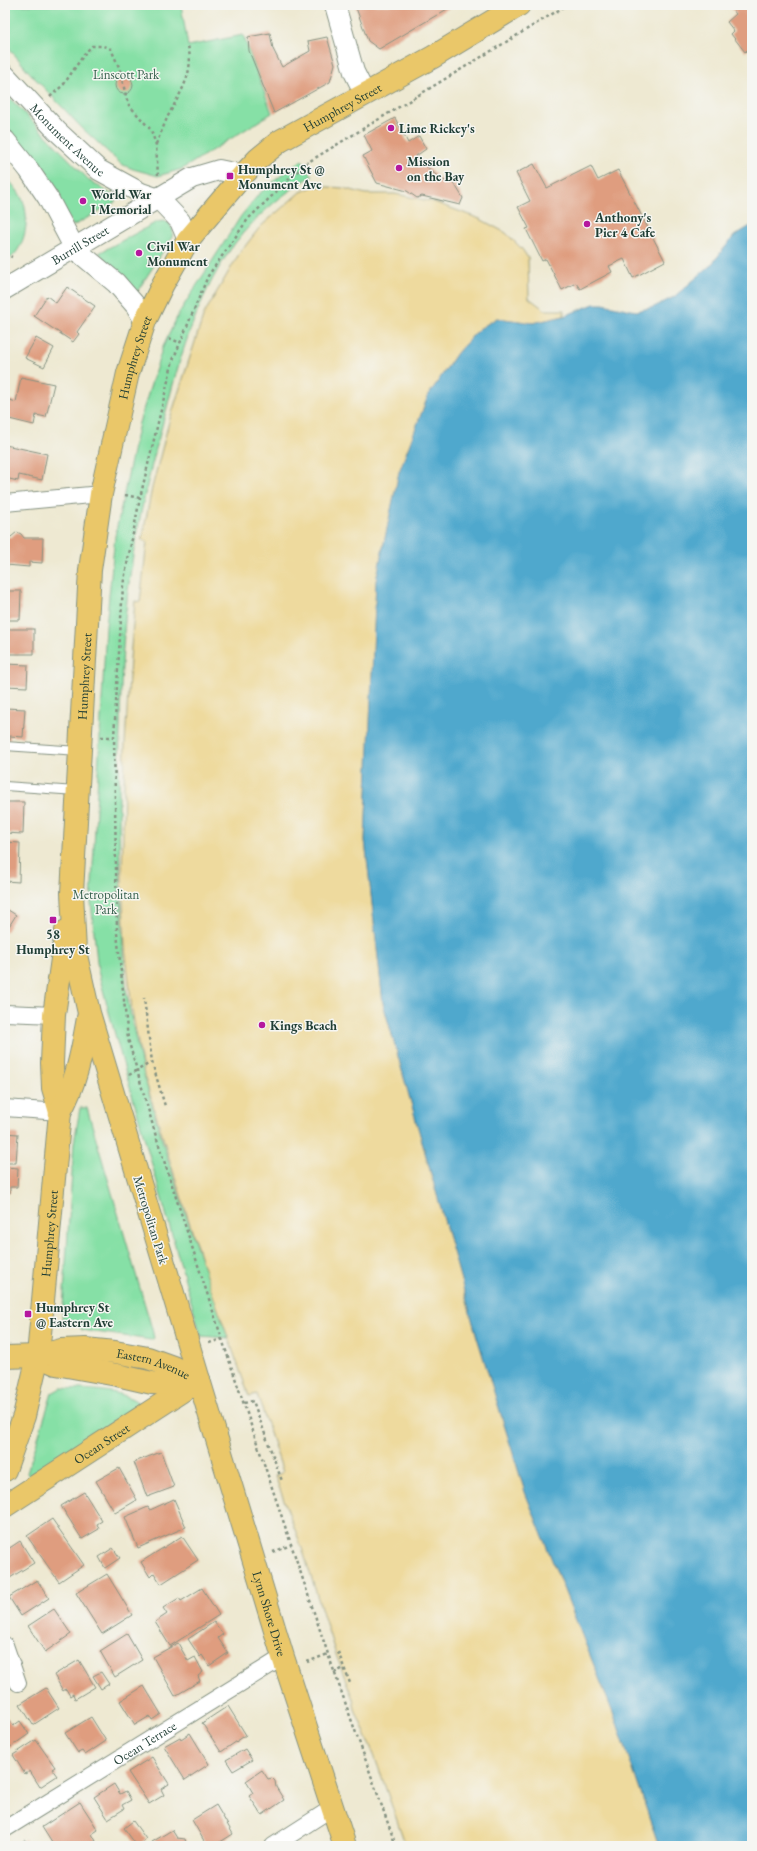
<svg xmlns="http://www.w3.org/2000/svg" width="757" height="1851" font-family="'EB Garamond',serif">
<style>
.green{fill:#86e0a6;stroke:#528e6d}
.sand{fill:#eeda9e;stroke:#868c69}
.water{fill:#50a8cd;stroke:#387280}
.building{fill:#df9d7f}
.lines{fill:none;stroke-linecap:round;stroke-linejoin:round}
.service-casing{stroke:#869383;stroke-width:10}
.minor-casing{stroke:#869383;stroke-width:18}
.tertiary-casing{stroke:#869383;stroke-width:22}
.primary-casing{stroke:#869383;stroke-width:24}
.trunk-casing{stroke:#869383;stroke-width:24}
.path{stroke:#869383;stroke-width:2.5;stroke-dasharray:3 3;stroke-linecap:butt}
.service{stroke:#fff;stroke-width:8}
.minor{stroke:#fff;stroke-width:16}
.tertiary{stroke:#fff;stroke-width:20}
.primary{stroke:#eac769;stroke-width:22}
.trunk{stroke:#eac769;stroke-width:22}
.poi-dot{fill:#b5179e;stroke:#f6f6f2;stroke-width:1.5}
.labels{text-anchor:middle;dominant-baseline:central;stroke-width:3;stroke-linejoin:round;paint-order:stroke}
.park-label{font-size:13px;fill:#345e4b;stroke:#f6f6f2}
.street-label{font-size:13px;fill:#1f3d34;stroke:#f6f6f2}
.poi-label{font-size:13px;font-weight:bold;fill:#1f3d34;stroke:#f6f6f2;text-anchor:start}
</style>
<rect width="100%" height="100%" fill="#f6f6f2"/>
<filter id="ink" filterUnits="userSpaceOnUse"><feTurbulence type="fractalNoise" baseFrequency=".025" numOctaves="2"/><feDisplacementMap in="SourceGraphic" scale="8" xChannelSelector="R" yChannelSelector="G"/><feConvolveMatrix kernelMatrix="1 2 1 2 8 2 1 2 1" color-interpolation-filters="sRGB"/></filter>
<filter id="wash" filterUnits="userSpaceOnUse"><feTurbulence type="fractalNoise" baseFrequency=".012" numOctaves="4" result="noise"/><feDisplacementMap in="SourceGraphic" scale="16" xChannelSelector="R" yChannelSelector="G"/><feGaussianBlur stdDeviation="0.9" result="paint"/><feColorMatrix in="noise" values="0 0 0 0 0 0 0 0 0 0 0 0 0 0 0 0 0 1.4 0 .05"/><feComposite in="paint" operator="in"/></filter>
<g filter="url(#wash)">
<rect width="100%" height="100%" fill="#eee9d2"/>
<g class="green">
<path d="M5 5H181L188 46 243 35 272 113 182 169 158 176 133 169 121 164 81 127 29 72 5 43Z"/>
<path d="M5 93 89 180 115 197V202L73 226 24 149 5 128Z"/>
<path d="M302 160 312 176C277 197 244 226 223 261 195 306 179 360 166 411 152 462 139 515 131 568 120 643 120 720 119 796 119 842 120 887 123 932 124 950 124 969 126 988 145 1107 189 1223 228 1338L201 1336 117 1042 98 971 91 902 106 626 115 536 139 423 162 349 179 313 241 216 259 194 278 178Z"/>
<path d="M5 176C12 184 21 193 24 204 30 223 24 252 5 262Z"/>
<path d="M163 221 169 223 173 230 172 237 137 292 99 253 157 222Z"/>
<path d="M80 1108H87L152 1329 154 1338 151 1340 82 1330 76 1323 62 1322 74 1143Z"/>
<path d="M61 1388C85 1390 121 1388 140 1404L29 1476 27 1473 52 1393Z"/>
</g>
<path class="sand" d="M314 186 343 188 366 194H395L434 202 480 219 506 233 522 249 528 258 529 298 545 310H564V316L533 323 497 318 479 329 457 353 428 396 399 472 376 581 365 840 383 1003 477 1337 525 1492 617 1723 659 1846H406L374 1755 355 1709 353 1699 335 1652 303 1551 275 1476 283 1472 257 1394 249 1396 208 1281 171 1164 144 1075 132 1010 125 946 122 876 125 745 130 659 135 601 140 602 147 542 142 540 152 488 169 422 204 314 239 254 260 227 299 193Z"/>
<path class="water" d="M752 225V1846H659L617 1723 525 1492 477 1337 383 1003 365 840 376 581 399 472 428 396 457 353 479 329 497 318 533 323 564 316 594 304H603L636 311 654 307 674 297 711 265 734 236Z"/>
<g id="blocks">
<g class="building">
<path d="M355 5H454L379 49 368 41Z"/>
<path d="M729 5H752V54L748 49 745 52 731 34 734 31 727 22 736 14Z"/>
<path d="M270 33 273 49 282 67 310 51 308 41 327 37 335 64 330 82 274 113 249 51 248 37Z"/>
<circle cx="124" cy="85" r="9"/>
<path d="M395 118 408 143 419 136 426 149 416 156 441 180 454 183 463 198 460 205 422 196 417 198 407 191 377 183 363 156 372 151 364 135Z"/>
<path d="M534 164 547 188 591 166 598 180 618 170 665 261 633 278 624 259 609 266 612 272 580 289 576 283 562 290 546 259 542 261 526 229 529 228 518 207 530 201 516 173Z"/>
<path d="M67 287 95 306 77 332 79 334 73 342 34 316 47 296 56 303Z"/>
<path d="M36 338 54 348 44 367 25 358Z"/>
<path d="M21 377 54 384 46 417 36 415 34 425 5 418V403L9 404 10 400 16 402Z"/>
<path d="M5 445 47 454 42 480 19 475 18 481 5 478Z"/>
<path d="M17 532 21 534 24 538H43L42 563 29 562V567L6 565 5 537H11Z"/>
<path d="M5 591H21L20 620H5Z"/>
<rect x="5" y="629" width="29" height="25"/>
<path d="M5 664 28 665 27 687 5 686Z"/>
<path d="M5 708 25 709 23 737 10 736V740H5Z"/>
<path d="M5 802H24L23 834 5 833Z"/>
<path d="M5 842 20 843 19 882 5 881Z"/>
<path d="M5 908 16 915 5 933Z"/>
<path d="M5 1041H8L6 1067H5Z"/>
<path d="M5 1133 18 1134 16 1163H5Z"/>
<path d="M5 1167 18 1168 17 1187H10V1193H5Z"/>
<path d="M161 1452 174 1487 147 1497 134 1462Z"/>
<path d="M119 1468 137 1500 115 1513 96 1481Z"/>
<path d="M84 1492 102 1521 97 1524 99 1529 82 1539 61 1506Z"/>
<path d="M174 1499 186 1527 138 1548 125 1517 148 1507 150 1510Z"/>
<path d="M52 1519 84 1565 59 1582 27 1536Z"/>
<path d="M182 1536 198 1560 161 1584 154 1573 150 1577 141 1562Z"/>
<path d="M20 1541 34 1563 5 1581V1551Z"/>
<path d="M113 1548 120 1558 105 1568 99 1557Z"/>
<path d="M107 1574 132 1615 102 1634 76 1593Z"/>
<path d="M37 1580 49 1598 21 1616 9 1597Z"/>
<path d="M202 1588 219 1615 170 1646 155 1622 167 1614 163 1608 179 1598 181 1601Z"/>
<path d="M54 1609 71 1634 45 1652 28 1626Z"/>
<path d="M214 1622 223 1634 218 1638 228 1653 209 1666 202 1655 200 1657 188 1639Z"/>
<path d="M127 1634 142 1660 115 1677 100 1651Z"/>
<path d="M178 1643 188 1661 195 1657 203 1672 198 1676 200 1681 175 1696 153 1657Z"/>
<path d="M79 1660 95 1687 75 1699 73 1694 70 1696 66 1689 63 1691 54 1675Z"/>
<path d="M101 1672 109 1684 101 1689 93 1676Z"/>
<path d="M144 1686 161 1714 152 1720 150 1716 135 1725 120 1701Z"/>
<path d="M46 1688 59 1708 33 1725 20 1704Z"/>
<path d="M228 1706 246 1735 221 1752 202 1723Z"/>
<path d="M5 1715 13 1726 20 1721 29 1734 6 1750Z"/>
<path d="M91 1717 106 1741 85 1755 82 1751 78 1753 65 1733Z"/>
<path d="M190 1733 209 1764 185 1780 164 1746 180 1737 181 1739Z"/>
<path d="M36 1740 55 1767 52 1769 57 1776 40 1787 30 1771 25 1774 13 1755Z"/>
<path d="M245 1749 252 1760 233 1771 226 1760Z"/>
<path d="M152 1757 169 1784 161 1789 164 1795 149 1804 128 1772Z"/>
<path d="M262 1770 268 1779 272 1778 275 1781 276 1787 284 1800 262 1815 249 1796 253 1793 246 1781Z"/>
<path d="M114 1784 120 1794 126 1791 131 1800 122 1805 124 1809 108 1819 94 1797Z"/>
<path d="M80 1802 98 1830 92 1834 96 1841 87 1846H54L42 1827Z"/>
<path d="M216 1805 233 1834 214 1846H207L192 1820Z"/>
<path d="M133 1821 146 1839 137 1846 124 1828Z"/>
<path d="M172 1830 177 1838 185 1839 187 1846H154L152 1842Z"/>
<path d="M25 1840 29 1846H15Z"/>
</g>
</g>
</g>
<g filter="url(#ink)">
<use href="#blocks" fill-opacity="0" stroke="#869383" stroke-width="1"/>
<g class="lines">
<g class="service-casing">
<g id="service">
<path d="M5 746 79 751"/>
<path d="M5 786 76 791"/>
</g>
</g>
<g class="minor-casing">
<g id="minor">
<path d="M5 503 101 494"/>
<path d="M5 1013 54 1015"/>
<path d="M5 1108 60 1112"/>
<path d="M5 1645 18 1683"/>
<path id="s1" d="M5 1829 283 1657"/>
<path d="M273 1846 332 1808"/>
</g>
</g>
<g class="tertiary-casing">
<g id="tertiary">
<path d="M335 5 354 72 365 94"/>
<path id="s2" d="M5 75 57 131 99 170 141 193 159 199 180 221 188 240"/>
<path d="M5 140 29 170 48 198 75 249 116 283 136 306 145 321"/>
<path id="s3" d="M5 289 192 178 219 170 243 175"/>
</g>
</g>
<g class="primary-casing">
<g id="primary">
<path d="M60 1112 53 1088 52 1063 54 1015 66 931"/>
<path id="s4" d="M5 1470 24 1416 38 1356 60 1112C77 1082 82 1051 88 1018"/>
<path id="s5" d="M5 1506 199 1380 89 1013 75 951 72 893 90 570 101 494 128 373 145 321 163 284 188 240 243 175 258 159 280 141 433 57 519 5"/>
</g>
</g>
<g class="trunk-casing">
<g id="trunk">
<path d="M38 1356 56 1364 117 1375 152 1383 171 1384 199 1380"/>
<path id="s6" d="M5 1357 38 1356 61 1350 85 1349 115 1352 148 1358 173 1367 199 1380"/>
<path id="s7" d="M199 1380 283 1657 345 1846"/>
</g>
</g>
<g class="path">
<path d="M50 97 64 84 85 53 92 46H103L111 49 119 67 128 104 151 130 156 145 158 175"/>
<path d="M156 144C160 135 164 125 168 116 180 93 195 73 188 46"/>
<path d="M5 254 12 257"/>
<path d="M169 338 180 343"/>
<path d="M125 495 140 498"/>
<path d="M101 737H114"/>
<path d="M152 1062 165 1106"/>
<path d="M129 1075 152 1062 144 998"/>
<path d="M209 1343 222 1339"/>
<path d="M244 1403 253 1401 282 1481"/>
<path d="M273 1552 291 1545"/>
<path d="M338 1652 350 1683"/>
<path d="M307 1662 328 1654"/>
<path d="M334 1673 344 1668"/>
<path d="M396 1846 328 1654 222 1339 155 1133 128 1039 117 933 114 737 123 585 140 498 173 360 208 276 248 219 305 164 567 5"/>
</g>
<use href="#service" class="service"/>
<use href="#minor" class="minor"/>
<use href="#tertiary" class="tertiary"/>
<use href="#primary" class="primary"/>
<use href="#trunk" class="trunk"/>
</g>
</g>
<g class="poi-dot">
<circle cx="391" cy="128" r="4"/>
<circle cx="399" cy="168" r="4"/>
<rect x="226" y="172" width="8" height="8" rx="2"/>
<circle cx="83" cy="201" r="4"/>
<circle cx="587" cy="224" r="4"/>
<circle cx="139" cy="253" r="4"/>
<rect x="49" y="916" width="8" height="8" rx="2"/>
<circle cx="262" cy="1025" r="4"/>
<rect x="24" y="1310" width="8" height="8" rx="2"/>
</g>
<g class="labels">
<g class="park-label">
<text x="126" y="74">Linscott Park</text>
<text x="106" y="894">Metropolitan<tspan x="106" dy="15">Park</tspan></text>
</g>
<g class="street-label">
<text stroke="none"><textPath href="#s5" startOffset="1613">Humphrey Street</textPath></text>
<text stroke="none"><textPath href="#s2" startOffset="90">Monument Avenue</textPath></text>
<text stroke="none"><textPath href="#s3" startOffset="87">Burrill Street</textPath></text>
<text stroke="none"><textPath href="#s5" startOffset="1277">Humphrey Street</textPath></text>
<text stroke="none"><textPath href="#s5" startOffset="953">Humphrey Street</textPath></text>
<text transform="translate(151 1220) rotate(73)">Metropolitan Park</text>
<text stroke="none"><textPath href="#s4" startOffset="242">Humphrey Street</textPath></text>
<text stroke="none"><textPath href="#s6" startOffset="151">Eastern Avenue</textPath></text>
<text stroke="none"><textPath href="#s5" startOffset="115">Ocean Street</textPath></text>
<text stroke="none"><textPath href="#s7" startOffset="244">Lynn Shore Drive</textPath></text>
<text stroke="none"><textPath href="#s1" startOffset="164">Ocean Terrace</textPath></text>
</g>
<g class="poi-label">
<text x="399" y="128">Lime Rickey's</text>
<text x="407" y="161">Mission<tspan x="407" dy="15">on the Bay</tspan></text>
<text x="238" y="169">Humphrey St @<tspan x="238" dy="15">Monument Ave</tspan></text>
<text x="91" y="194">World War<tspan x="91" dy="15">I Memorial</tspan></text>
<text x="595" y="217">Anthony's<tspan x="595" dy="15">Pier 4 Cafe</tspan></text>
<text x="147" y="246">Civil War<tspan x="147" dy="15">Monument</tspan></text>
<text x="53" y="934" text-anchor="middle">58<tspan x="53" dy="15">Humphrey St</tspan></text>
<text x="270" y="1025">Kings Beach</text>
<text x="36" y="1307">Humphrey St<tspan x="36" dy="15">@ Eastern Ave</tspan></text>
</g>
</g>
<rect width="757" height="1851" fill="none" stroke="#f6f6f2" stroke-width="20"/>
</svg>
